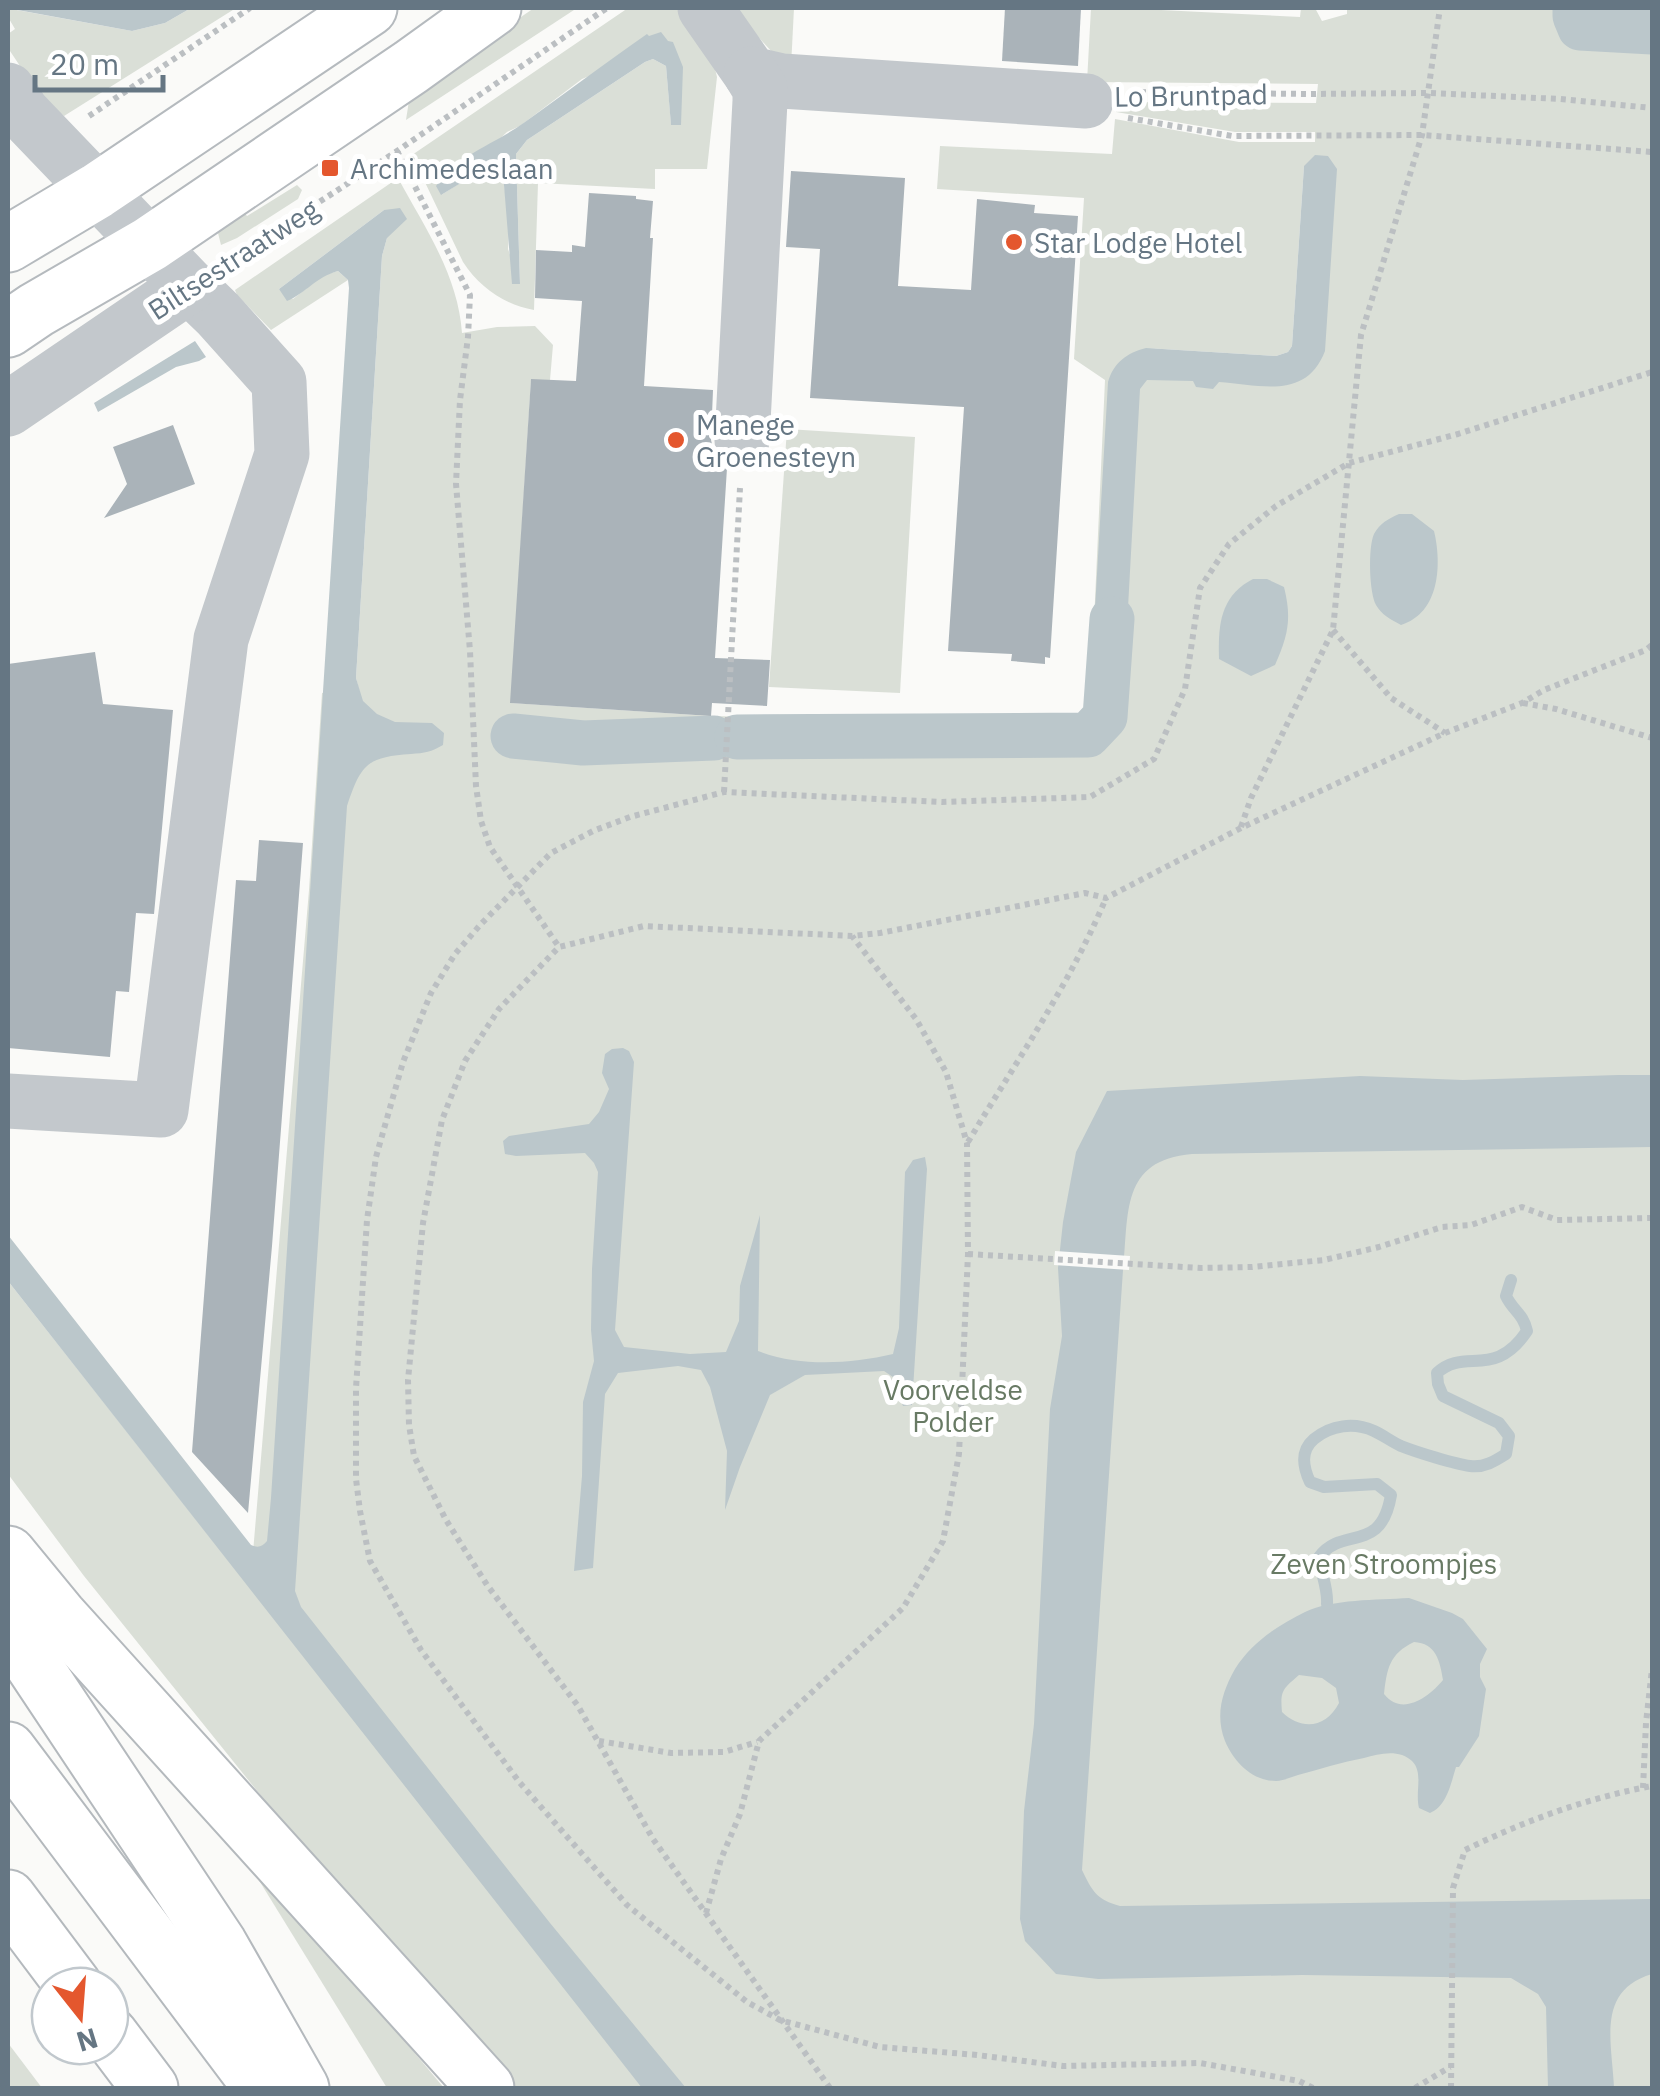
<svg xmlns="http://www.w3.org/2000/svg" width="1660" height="2096" font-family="'IBM Plex Sans',sans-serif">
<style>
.green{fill:#dadfd7;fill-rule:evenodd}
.water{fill:#bbc7cb;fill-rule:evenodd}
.pier{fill:#fafaf8}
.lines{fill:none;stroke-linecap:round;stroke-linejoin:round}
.stream{stroke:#bbc7cb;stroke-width:12}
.canal{stroke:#bbc7cb;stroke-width:45}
.building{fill:#aab3b9}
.major-casing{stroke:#b5babe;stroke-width:59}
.highway-casing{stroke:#b4b9bd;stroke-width:59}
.path{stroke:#bbbfc2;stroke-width:6;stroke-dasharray:5 5;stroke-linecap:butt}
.minor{stroke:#c3c8cc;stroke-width:55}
.major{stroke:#fff;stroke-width:55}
.highway{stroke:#fff;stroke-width:55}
.poi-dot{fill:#e4572e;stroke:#fff;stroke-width:4}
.labels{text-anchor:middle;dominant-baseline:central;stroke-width:10;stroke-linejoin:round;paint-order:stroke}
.street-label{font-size:28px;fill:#657683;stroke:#fff}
.poi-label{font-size:28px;fill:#657683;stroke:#fff;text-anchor:start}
.park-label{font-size:28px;fill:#687a64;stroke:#fff}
</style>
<rect width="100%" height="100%" fill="#fafaf8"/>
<g class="green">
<path d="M191 8H236L64 116 50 106 24 72 8 48V34L15 29 8 17V11L11 9 132 31 165 23Z"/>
<path d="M534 8H577L406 120 410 94Z"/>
<path d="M628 8H677L711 52 717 77 707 169H655V189L538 183 534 310C505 305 479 287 463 262L412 155ZM673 42 680 125 671 124 666 66 653 59 645 62 527 140 516 154 520 284 508 249 509 229 503 173 507 169 506 163 503 159H499L441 195 507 132 520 126 582 79Z"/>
<path d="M732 8H794L791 67 772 52Z"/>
<path d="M1091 8H1160L1161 10 1300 17 1301 8H1315L1322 21 1347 14V8H1652V2088H503L357 1915 84 1576 8 1474V1281L250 1588 309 890 322 693 360 694 356 678 382 256 387 238 384 210 279 289 293 299 323 275 338 271 348 280 271 330 237 295 235 290 398 178C425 228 458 275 462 333L497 327 535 326 553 345 550 380H531L511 703 711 716 1009 722 1085 718 1093 644 1105 380 1074 359 1084 198 937 189 940 146 1112 154 1115 119 1239 142H1315V132H1235L1116 112 1115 102 1316 103 1318 84 1087 82ZM1304 166 1302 363 1146 348 1276 356 1288 352 1292 346Z"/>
<path d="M297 185 302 190 298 199 237 238 221 245 218 233 229 218 242 210 247 216Z"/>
<path d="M787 429 915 437 900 693 769 687Z"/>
<path d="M228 1830 444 2088H387Z"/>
<path d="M8 2043 42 2088H8Z"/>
</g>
<g class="water">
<path d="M8 8H191L165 23 132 31 12 9 8 11Z"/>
<path d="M661 32 668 41 673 42 683 67 681 125H671L666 66 653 59 645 62 527 140 516 154 520 284H512L503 173 507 169 506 162 499 160 441 195 436 186C457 155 495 144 525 122 566 93 605 63 647 34L649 36Z"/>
<path d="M1315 155 1328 156 1337 169 1325 351C1306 400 1262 385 1219 382L1213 389 1196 387 1193 381 1147 380 1140 389 1122 717 1093 644 1108 382C1114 362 1127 353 1146 348L1276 356 1288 352 1292 346 1304 166Z"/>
<path d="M400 208 407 219 387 238 382 256 356 678 363 701 377 714 395 722 432 723 444 733 443 745C431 752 425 753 411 754 367 757 361 764 347 806L295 1591 301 1607 550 1923 686 2088H642L8 1281V1235L251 1545C258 1548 262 1547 267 1541L271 1498 349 288 348 280 338 271C316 277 306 293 287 301L279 289 384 210Z"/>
<path d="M195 341 206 357 199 361 176 367 98 412 94 403Z"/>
<path d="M1399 514H1412L1434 531C1442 564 1440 613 1401 625 1390 619 1382 615 1376 605 1369 592 1368 547 1374 534 1380 523 1388 519 1399 514Z"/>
<path d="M1253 579H1267L1284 587C1292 619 1288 635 1275 665L1251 676 1219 659C1218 625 1220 596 1253 579Z"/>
<path d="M623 1048 629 1051 634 1062 615 1330 624 1347 690 1354 726 1352 739 1321 740 1286 760 1215 758 1351C799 1367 850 1364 893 1354L899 1328 905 1172 913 1160 925 1157 927 1169 912 1405 903 1406 893 1377 884 1371 805 1375 770 1395 740 1467 725 1510 727 1451 710 1387 701 1370 678 1366 618 1373 605 1394 593 1568 574 1571 582 1476 583 1402 594 1361 591 1330 592 1269 598 1172 594 1163 585 1153 516 1156 505 1154 503 1141 509 1136 589 1124 599 1112 609 1089 602 1073 605 1054 612 1049Z"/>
<path d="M1618 1075H1652V1147L1192 1154C1120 1160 1129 1214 1123 1270L1082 1870C1092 1891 1097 1900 1120 1906L1652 1899V1974C1596 1991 1612 2041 1614 2088H1548L1546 2007 1538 1994 1511 1978 1302 1975 1098 1979 1056 1974 1025 1941 1020 1919 1024 1811 1034 1724 1050 1409 1062 1336 1058 1268 1063 1222 1076 1152 1107 1091 1360 1076 1463 1080Z"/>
<path d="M1409 1598 1452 1613 1463 1619 1487 1649 1480 1664V1677L1486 1689 1479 1736 1459 1767H1456C1451 1783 1447 1806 1430 1813L1419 1808C1414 1788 1428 1765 1402 1755 1389 1751 1376 1755 1364 1758 1342 1762 1320 1769 1298 1775 1291 1777 1283 1781 1276 1781 1252 1781 1234 1762 1225 1741 1215 1715 1222 1692 1235 1669 1252 1642 1277 1626 1305 1612 1332 1599 1377 1600 1409 1598ZM1414 1642C1436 1643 1440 1661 1443 1680 1429 1697 1402 1717 1384 1694 1387 1669 1389 1654 1414 1642ZM1299 1675 1322 1678 1336 1688 1339 1703C1326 1728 1302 1731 1282 1712 1280 1690 1283 1689 1299 1675Z"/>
</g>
<path class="pier" d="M1055 1251 1130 1256 1129 1270 1054 1265Z"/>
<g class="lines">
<path class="stream" d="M1327 1604C1328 1587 1321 1575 1319 1557 1343 1525 1381 1555 1391 1495L1377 1484 1324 1487 1310 1482C1303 1467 1300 1451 1314 1439 1331 1425 1354 1422 1374 1431 1383 1435 1392 1442 1401 1446 1416 1452 1455 1464 1470 1466 1484 1468 1495 1461 1506 1454L1509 1436 1499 1423 1443 1396 1438 1384 1437 1373C1465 1347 1494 1380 1527 1331 1523 1313 1513 1311 1506 1296L1511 1280"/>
<g class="canal">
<path d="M1575 8V16L1580 28 1652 32"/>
<path d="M513 736 583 743 714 738"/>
<path d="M737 737 1088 735 1105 717 1112 619"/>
</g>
</g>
<g class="building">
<path d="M1005 8H1081L1078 66 1002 61Z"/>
<path d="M791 171 905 178 898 286 971 290 977 199 1035 205 1034 213 1078 216 1050 658 1045 657V664L1011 661 1012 654 948 651 964 407 810 398 820 249 786 247Z"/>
<path d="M589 193 636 196V199L653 201 650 238H653L644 386 713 390 711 440 715 456 727 468 715 658 770 660 767 706 712 703 711 716 510 703 531 379 576 381 582 301 535 298 536 250 572 252V245L585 247Z"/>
<path d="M173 425 195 484 104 518 127 484 113 447Z"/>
<path d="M95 652 103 704 173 710 154 914 136 913 129 992 116 991 110 1057 8 1048V664Z"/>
<path d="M259 840 303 843 272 1246 248 1513 192 1452 236 880 256 881Z"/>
</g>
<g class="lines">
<g class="major-casing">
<g id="major">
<path d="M8 244 97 191 369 8"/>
<path d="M8 329 36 310 150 244 411 67 493 8"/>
</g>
</g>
<g class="highway-casing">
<g id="highway">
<path d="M8 1554 59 1616 486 2088"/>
<path d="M8 1627 219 1944 301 2088"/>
<path d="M8 1750 262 2088"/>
<path d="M8 1898 74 1986"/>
<path d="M110 2035 150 2088"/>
</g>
</g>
<g class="path">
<path d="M1131 92 1308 94 1429 93 1560 99 1652 108"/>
<path d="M89 116 250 8"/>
<path d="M1128 118 1232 136 1422 135 1652 152"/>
<path d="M397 151 470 295 468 337 460 400 456 484 470 651 476 786 481 821 490 847 559 947"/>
<path d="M228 262 397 151 607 8"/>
<path d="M1333 630 1391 698 1445 733"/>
<path d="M1523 703 1556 709 1652 738"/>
<path d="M724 792 740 488"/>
<path d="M1241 827 1251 798 1333 630 1361 335 1422 135 1440 8"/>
<path d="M968 1142C1016 1062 1070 984 1106 898"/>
<path d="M968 1254 1201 1268 1252 1267 1324 1260 1379 1247 1442 1227 1471 1225 1522 1207 1557 1220 1652 1218"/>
<path d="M599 1741 671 1753 724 1752 757 1742"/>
<path d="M1643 1788 1646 1723 1652 1669"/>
<path d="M706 1913 721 1859 740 1814 759 1741 903 1608 943 1541 959 1454 968 1254 967 1143 946 1072 916 1019 852 936"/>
<path d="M830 2088 653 1839 578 1706 487 1585 446 1520 414 1456 409 1425 408 1380 423 1223 442 1120 465 1061 499 1009 559 947 644 926 852 936 880 933 1085 893 1106 898 1241 828 1445 733 1522 703 1544 690 1646 650 1652 645"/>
<path d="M1313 2088 1299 2081 1200 2063 1063 2066 977 2055 880 2047 780 2020 747 2002 627 1905 520 1783 461 1704 421 1650 370 1561 360 1511 356 1479V1388L367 1220 376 1157 403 1062 431 993 455 954 481 924 551 853 593 831 630 817 724 792 942 802 1090 797 1154 759 1185 689 1200 588 1229 544 1276 506 1349 463 1458 434 1652 372"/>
<path d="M1415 2088 1450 2067"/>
<path d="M1451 2088 1453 1888 1465 1850C1524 1821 1587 1798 1652 1786"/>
</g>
<g class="minor">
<path d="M705 8 751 74 782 81 1086 101"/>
<path d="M8 90 22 112 189 286 218 314 279 382 282 454 221 639 161 1110 8 1101"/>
<path d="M8 409 189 286"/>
<path d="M742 441 760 101V89L751 74"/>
</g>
<use href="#major" class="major"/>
<use href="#highway" class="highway"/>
</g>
<g class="poi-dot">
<rect x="320" y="158" width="20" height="20" rx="5"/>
<circle cx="1014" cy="242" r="10"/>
<circle cx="676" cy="440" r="10"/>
</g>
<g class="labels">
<g class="street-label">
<text transform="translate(1191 95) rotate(-1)">Lo Bruntpad</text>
<text transform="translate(233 259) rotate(-33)">Biltsestraatweg</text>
</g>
<g class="poi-label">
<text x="350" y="168">Archimedeslaan</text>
<text x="1034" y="242">Star Lodge Hotel</text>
<text x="696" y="424">Manege<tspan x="696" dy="32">Groenesteyn</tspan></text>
</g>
<g class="park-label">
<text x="953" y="1389">Voorveldse<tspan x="953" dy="32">Polder</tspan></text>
<text x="1384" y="1563">Zeven Stroompjes</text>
</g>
</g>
<rect width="1660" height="2096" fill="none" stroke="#657683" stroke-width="20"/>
<g transform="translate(80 2016) rotate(163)"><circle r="48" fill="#ffffff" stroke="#c1c8cd" stroke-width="2.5"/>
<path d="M0-8L18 38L0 25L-18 38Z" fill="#e4572e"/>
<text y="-15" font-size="28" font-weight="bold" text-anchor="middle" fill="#657683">N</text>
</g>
<path d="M35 75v15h128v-15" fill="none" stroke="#657683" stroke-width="5"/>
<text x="50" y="75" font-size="30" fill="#657683" stroke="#ffffff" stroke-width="8" paint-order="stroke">20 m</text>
</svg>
